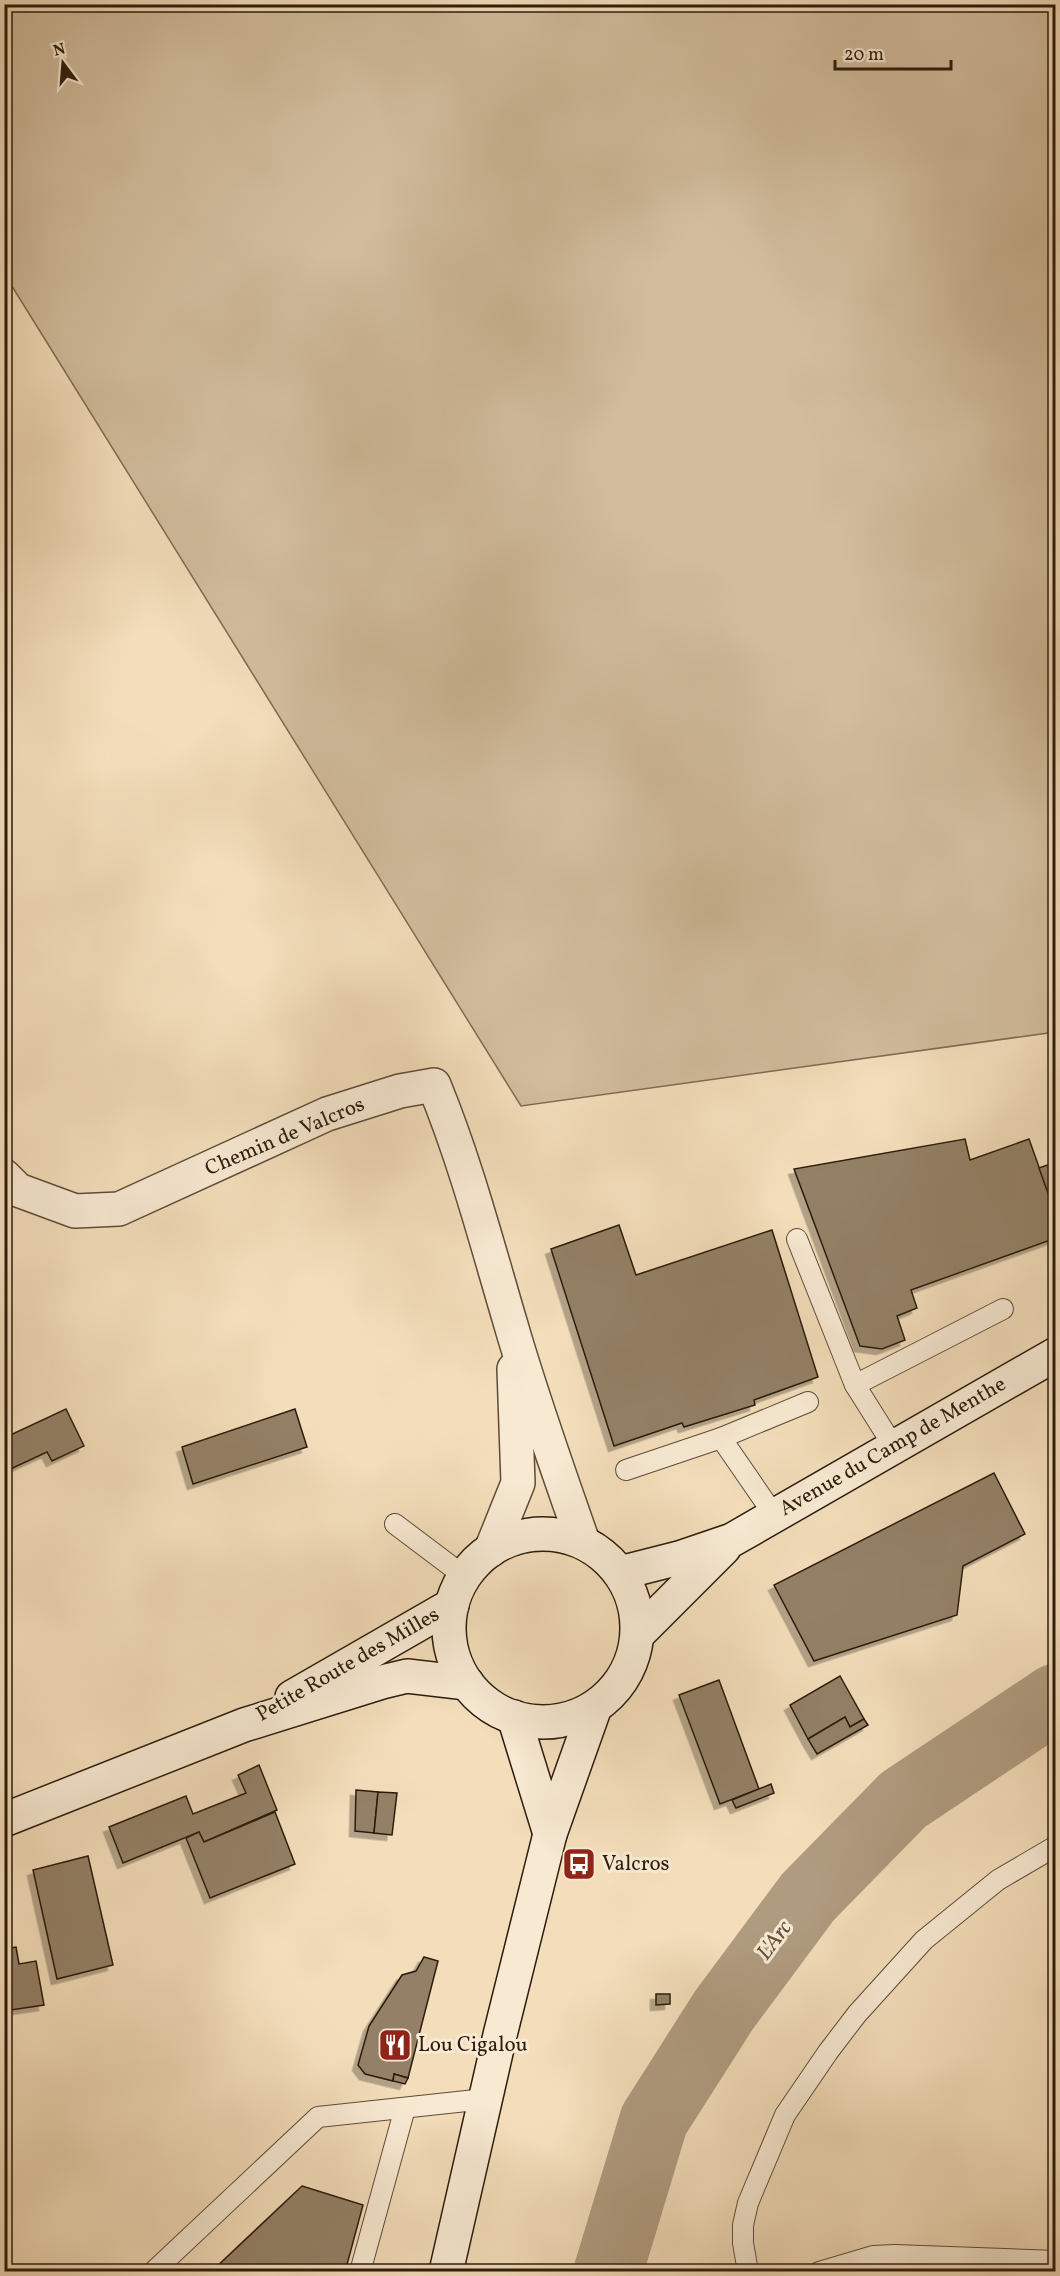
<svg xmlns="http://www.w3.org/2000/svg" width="1060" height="2276" font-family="Vollkorn,serif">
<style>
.green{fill:#d1bc9c;stroke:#7e6c54;stroke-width:1.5}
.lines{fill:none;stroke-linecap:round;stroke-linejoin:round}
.river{stroke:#af9b7f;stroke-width:69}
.building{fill:#938066;stroke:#2c1c0c;stroke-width:1.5;filter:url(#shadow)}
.lane-casing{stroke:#5e4c38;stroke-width:22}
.street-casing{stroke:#5e4c38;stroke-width:36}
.secondary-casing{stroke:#2c1c0c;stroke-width:36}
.lane{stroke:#f7e9d2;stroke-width:20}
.street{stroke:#f7e9d2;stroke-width:33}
.secondary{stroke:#f7e9d2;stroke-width:33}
.labels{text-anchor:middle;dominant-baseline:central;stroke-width:6;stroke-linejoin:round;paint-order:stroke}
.street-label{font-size:21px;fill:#2c1c0c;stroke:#f7e9d2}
.poi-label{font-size:21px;fill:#2c1c0c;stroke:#f7e9d2;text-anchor:start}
.water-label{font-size:22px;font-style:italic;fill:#604f3a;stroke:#f7e9d2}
</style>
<defs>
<filter id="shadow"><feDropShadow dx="-5.5" dy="5.5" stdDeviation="0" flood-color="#0004"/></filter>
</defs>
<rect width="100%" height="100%" fill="#f3ddba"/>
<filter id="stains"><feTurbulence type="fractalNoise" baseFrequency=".00333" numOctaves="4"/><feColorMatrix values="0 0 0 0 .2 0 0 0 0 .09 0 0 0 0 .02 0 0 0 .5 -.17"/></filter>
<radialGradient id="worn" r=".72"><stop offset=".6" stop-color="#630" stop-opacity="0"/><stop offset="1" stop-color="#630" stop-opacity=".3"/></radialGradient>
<path class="green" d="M5 4 1055 5V1032L521 1106 5 275Z"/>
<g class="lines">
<path class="river" d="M608 2272 654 2120 724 2010 808 1897 903 1800 1056 1698"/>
</g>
<g class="building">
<path d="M965 1139 970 1160 1029 1139 1056 1215V1238L911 1290 917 1308 897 1316 905 1340 882 1349 860 1346 794 1169Z"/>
<path d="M1056 1162V1215L1039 1168Z"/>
<path d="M619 1225 636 1275 772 1230 818 1377 754 1400 755 1405 684 1427 682 1423 614 1446 551 1249Z"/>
<path d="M66 1409 84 1446 52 1461 47 1452 4 1472V1438Z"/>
<path d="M295 1409 307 1447 193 1484 182 1447Z"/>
<path d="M994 1473 1025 1534 963 1566 957 1615 814 1661 774 1585Z"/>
<path d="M840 1676 864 1719 850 1727 845 1717 808 1739 790 1705Z"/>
<path d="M719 1680 759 1789 720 1804 679 1695Z"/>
<path d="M845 1717 850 1727 864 1719 868 1725 817 1754 808 1739Z"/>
<path d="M259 1765 277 1810 204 1842 199 1832 123 1863 109 1827 186 1796 193 1814 246 1793 238 1775Z"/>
<path d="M771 1784 774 1793 736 1808 732 1800Z"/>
<path d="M356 1790 378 1792 374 1833 355 1831Z"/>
<path d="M378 1792 397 1793 392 1835 374 1833Z"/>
<path d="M275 1812 295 1864 210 1898 186 1838 199 1832 204 1842Z"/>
<path d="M88 1856 113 1965 57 1979 33 1870Z"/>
<path d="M16 1947 19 1964 36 1961 44 2005 4 2011V1949Z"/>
<path d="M424 1957 438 1961 408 2078 394 2074 393 2081 365 2074 358 2065 369 2026 402 1975 416 1971Z"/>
<path d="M656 1994H670V2004L656 2005Z"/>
<path d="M394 2074 408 2078 405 2084 393 2081Z"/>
<path d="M302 2186 363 2205 345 2272H211Z"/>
</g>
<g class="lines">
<g class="lane-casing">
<g id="lane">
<path d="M797 1239 855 1385"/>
<path d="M894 1447 855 1385 1003 1309"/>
<path d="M626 1470 721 1438"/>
<path d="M774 1515 721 1438 808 1402"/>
<path d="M395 1524 464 1576"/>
<path d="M153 2272 318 2117 485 2099"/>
<path d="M360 2272 405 2108"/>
<path d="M748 2272 743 2243V2225L748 2203 785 2115 828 2052 857 2014 924 1940 998 1880 1056 1846"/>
<path d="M819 2272 873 2256 895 2255 1056 2261"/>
</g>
</g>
<g class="street-casing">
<g id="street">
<path d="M4 1176 18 1190 75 1211 119 1209 327 1114 400 1091 434 1085C466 1163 487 1244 511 1325 532 1398 558 1470 583 1542"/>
<path d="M491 1550 518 1483 514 1369"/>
</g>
</g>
<g class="secondary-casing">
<g id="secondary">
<circle cx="543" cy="1628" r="94"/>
<path d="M620 1573 679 1558 732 1540 1056 1354"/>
<path d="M638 1634 724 1548"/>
<path d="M292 1697 452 1605"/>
<path d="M514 1717 550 1834"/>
<path d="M4 1820 244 1725 382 1682 407 1676 467 1683"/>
<path d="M446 2272 500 2035 550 1834 595 1707"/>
</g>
</g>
<use href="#lane" class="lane"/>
<use href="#street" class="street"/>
<use href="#secondary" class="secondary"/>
</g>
<defs>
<g id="bus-square" transform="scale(1.725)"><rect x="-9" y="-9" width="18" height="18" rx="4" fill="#8f2418" stroke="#f7e9d2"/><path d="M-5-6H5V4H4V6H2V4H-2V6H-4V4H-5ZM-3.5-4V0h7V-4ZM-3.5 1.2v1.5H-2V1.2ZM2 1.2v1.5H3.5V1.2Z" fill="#fff"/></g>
<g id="restaurant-square" transform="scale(1.725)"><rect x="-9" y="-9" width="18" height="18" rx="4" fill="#8f2418" stroke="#f7e9d2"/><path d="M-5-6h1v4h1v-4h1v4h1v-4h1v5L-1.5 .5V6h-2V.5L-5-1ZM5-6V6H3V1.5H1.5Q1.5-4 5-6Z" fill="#fff"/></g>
</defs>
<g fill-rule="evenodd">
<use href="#bus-square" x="579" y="1864"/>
<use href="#restaurant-square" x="395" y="2045"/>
</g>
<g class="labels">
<g class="street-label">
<text transform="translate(285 1137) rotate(-23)">Chemin de Valcros</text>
<text transform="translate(893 1447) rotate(-30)">Avenue du Camp de Menthe</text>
<text transform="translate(348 1665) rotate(-30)">Petite Route des Milles</text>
</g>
<g class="poi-label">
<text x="602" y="1864">Valcros</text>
<text x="418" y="2045">Lou Cigalou</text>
</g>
<g class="water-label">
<text transform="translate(775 1941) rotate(-53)">L'Arc</text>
</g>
</g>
<rect width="1060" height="2276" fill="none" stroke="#f3ddba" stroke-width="24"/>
<rect x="6" y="6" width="1048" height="2264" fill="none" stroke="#2c1c0c" stroke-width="3"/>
<rect x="12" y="12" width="1036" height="2252" fill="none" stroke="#2c1c0c" stroke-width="1.5"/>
<g transform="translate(63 63) rotate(344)" stroke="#f7e9d2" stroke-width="4.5" paint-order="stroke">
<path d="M0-4.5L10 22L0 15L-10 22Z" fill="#2c1c0c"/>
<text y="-9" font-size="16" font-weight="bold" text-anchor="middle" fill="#2c1c0c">N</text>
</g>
<path d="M835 60v9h116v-9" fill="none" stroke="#2c1c0c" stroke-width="3"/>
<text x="844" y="60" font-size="18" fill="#2c1c0c" stroke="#f7e9d2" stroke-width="4.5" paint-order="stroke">20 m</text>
<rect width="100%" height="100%" filter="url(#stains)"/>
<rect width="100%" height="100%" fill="url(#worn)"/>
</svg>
